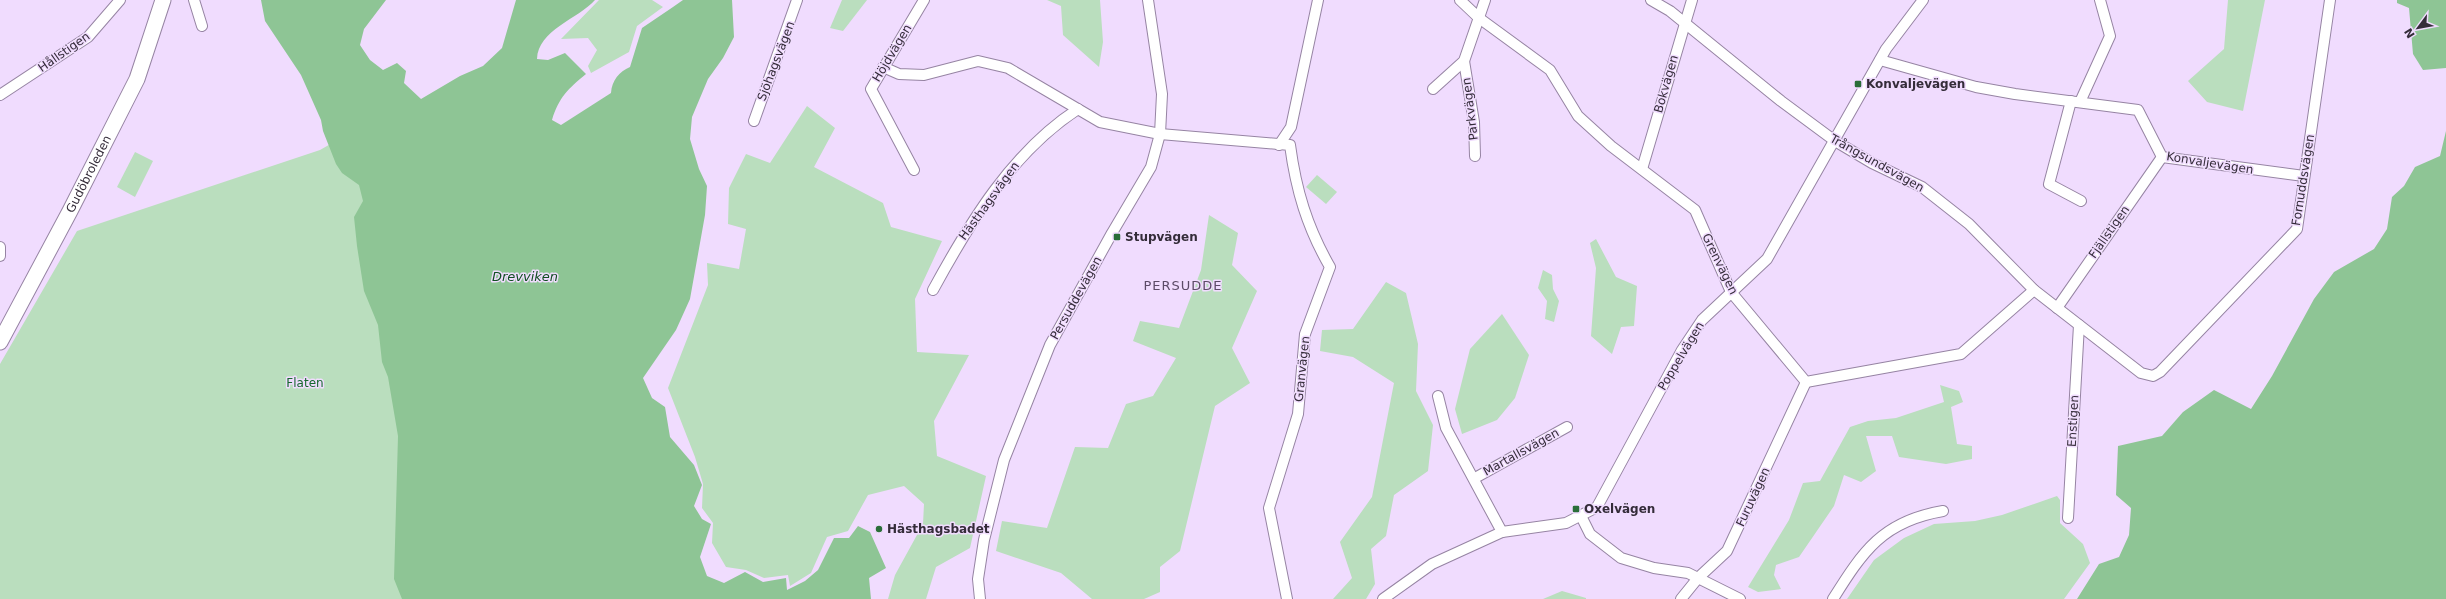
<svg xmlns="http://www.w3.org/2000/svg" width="2446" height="599" font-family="'DejaVu Sans',sans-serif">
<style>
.green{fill:#badebe}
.water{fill:#8ec595}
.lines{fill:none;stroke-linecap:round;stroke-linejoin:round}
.minor-casing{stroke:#9684a3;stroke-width:12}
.secondary-casing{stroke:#9684a3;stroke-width:17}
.minor{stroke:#fff;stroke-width:10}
.secondary{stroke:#fff;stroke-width:15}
.poi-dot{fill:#2a6e39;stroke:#f0dcfe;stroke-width:1.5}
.labels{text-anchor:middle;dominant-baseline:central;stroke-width:3;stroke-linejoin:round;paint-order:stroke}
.street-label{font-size:12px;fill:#342c39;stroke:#f0dcfe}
.poi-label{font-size:12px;font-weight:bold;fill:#342c39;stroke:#f0dcfe;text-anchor:start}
.park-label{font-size:12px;fill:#15682d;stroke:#f0dcfe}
.water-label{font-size:13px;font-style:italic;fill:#114e22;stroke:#f0dcfe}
.neighbourhood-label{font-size:13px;letter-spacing:1px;fill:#5c4b67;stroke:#f0dcfe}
</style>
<rect width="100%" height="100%" fill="#f0dcfe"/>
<g class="green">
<path d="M599 0H652L663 7 637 26 629 52 591 73 588 66 597 50 588 38 561 39Z"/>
<path d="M842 0H867L843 31 830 28Z"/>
<path d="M1047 0H1100L1103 42 1099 67 1063 35 1061 6Z"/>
<path d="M2228 0H2265L2243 111 2207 102 2188 81 2224 49Z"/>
<path d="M807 106 835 128 814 167 883 203 891 227 942 241 915 299 917 352 969 355 934 421 937 456 986 476 970 548 936 567 926 599H888L895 575 923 524 924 504 904 486 868 495 848 531 827 537 811 573 790 586 788 575 764 578 746 570 726 567 712 543 713 523 702 508 703 484 695 457 668 388 708 285 707 263 739 269 746 229 728 224 729 188 746 154 770 163Z"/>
<path d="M376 118 559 599H0V364L77 231 320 150Z"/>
<path d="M135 152 153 161 135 197 117 187Z"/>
<path d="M1317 175 1337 192 1326 204 1306 187Z"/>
<path d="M1209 215 1238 233 1232 265 1257 291 1232 348 1250 383 1215 406 1180 551 1160 567V592L1144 599H1092L1061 573 996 551 1002 521 1047 528 1075 447 1108 448 1126 404 1153 396 1176 358 1133 341 1140 321 1179 328 1201 270Z"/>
<path d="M1596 239 1616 277 1637 286 1634 326 1621 327 1612 354 1591 336 1596 268 1590 243Z"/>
<path d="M1543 270 1552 275 1553 289 1559 301 1554 322 1545 319 1547 301 1538 288Z"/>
<path d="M1386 282 1406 293 1418 344 1416 391 1433 425 1428 471 1394 495 1386 536 1371 549 1375 584 1366 599H1333L1352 578 1340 542 1372 497 1394 383 1353 357 1320 351 1322 330 1353 329Z"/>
<path d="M1502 314 1529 355 1515 398 1497 420 1462 434 1455 409 1470 349Z"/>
<path d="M1940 385 1959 391 1963 402 1951 407 1957 444 1972 446V459L1946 464 1899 457 1892 436H1866L1876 471 1861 482 1844 475 1834 506 1799 557 1776 565 1774 575 1781 589 1758 592 1748 587 1789 520 1803 483 1820 481 1850 427 1868 421 1896 418 1944 402Z"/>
<path d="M2057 496 2060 500V523L2083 544 2090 563 2064 599H1847L1874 560 1904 538 1934 524 1975 521 2002 515Z"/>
<path d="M1562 591 1586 598V599H1543Z"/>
</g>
<g class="water">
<path d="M261 0H386L364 29 360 45 370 60 383 70 397 63 406 71 404 83 421 99 460 76 483 66 502 48 516 0H595C578 19 538 30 537 59L548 60 565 53 586 74C568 89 559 97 552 120L561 125 611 93C612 80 619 72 630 67L642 28 673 7 683 0H732L734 37 723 58 708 79 692 117 690 139 699 169 707 186 705 215 690 299 676 330 643 378 652 398 665 407 670 437 694 465 702 485 694 506 702 519 711 524 700 557 707 576 724 583 745 572 763 582 786 578 787 590 805 581 818 570 834 538H849L858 526 870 532 886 568 869 578 871 599H402L394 579 398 436 388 377 382 362 378 325 364 291 357 246 354 217 363 201 359 185 342 173 336 164 323 131 321 120 301 75 265 21Z"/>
<path d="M2397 0H2446V68L2423 70 2413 54 2409 8 2397 3Z"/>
<path d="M2446 131V599H2077L2099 564 2119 557 2129 535 2131 508 2116 495 2118 446 2162 436 2183 412 2214 390 2251 409 2272 376 2314 299 2334 272 2374 249 2387 229 2392 197 2404 186 2415 167 2440 156Z"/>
</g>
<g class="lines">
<g class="minor-casing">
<g id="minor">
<path d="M194 0 202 26"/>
<path d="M1460 0 1479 18 1550 70 1578 116 1611 146 1695 210 1731 292 1806 382 1961 354 2034 290"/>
<path d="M1651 0 1670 11 1781 101 1835 141 1872 163 1922 187 1969 224 2034 290 2141 373 2153 376 2160 372 2297 229 2330 0"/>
<path d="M1880 60 1976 87 2015 94 2138 110 2162 157 2304 176"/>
<path d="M1464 61 1474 122 1475 156"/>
<path d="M883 67 899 74 924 75 978 61 1008 68 1100 122 1160 134 1290 145C1296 190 1307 227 1330 267L1305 334 1298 414 1269 508 1287 599"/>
<path d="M1433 89 1464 61 1485 0"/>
<path d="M0 95 88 37 120 0"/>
<path d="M2071 101 2049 184 2081 201"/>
<path d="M2080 102 2110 36 2100 0"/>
<path d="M754 121 797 0"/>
<path d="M1279 145 1291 127 1318 0"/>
<path d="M1642 169 1692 0"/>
<path d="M914 170 871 89 924 0"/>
<path d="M0 247V256"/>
<path d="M933 290C970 222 1012 152 1078 109"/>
<path d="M2057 308 2162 157"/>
<path d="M1438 396 1446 428 1502 532"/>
<path d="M1475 478 1567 427"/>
<path d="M1581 516 1590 534 1621 558 1654 568 1688 573 1740 599"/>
<path d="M2068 518 2079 325"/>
<path d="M980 599 978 579 984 540 1004 460 1050 345 1112 233 1151 167 1160 134 1162 94 1148 0"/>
<path d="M1383 599 1432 564 1502 532 1566 523 1597 507 1682 350 1702 320 1767 259 1886 49 1923 0"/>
<path d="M1681 599 1698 578 1727 551 1806 382"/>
<path d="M1833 599C1863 551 1883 521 1943 511"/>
</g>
</g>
<g class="secondary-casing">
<g id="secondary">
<path id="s1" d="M0 342 70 211 137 79 163 0"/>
</g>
</g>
<use href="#minor" class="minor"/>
<use href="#secondary" class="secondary"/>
</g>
<g class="poi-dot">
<rect x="1854" y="80" width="8" height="8" rx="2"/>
<rect x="1113" y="233" width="8" height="8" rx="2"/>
<rect x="1572" y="505" width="8" height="8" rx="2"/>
<circle cx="879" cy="529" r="4"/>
</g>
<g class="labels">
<g class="street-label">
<text transform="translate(64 52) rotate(-35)">Hållstigen</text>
<text transform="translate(892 53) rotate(-59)">Höjdvägen</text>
<text transform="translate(776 61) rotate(-69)">Sjöhagsvägen</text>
<text transform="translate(1666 84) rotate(-74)">Bokvägen</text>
<text transform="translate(1470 109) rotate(-97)">Parkvägen</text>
<text transform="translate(1877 163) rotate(29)">Trångsundsvägen</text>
<text transform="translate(2210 163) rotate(9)">Konvaljevägen</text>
<text stroke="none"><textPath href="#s1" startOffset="190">Gudöbroleden</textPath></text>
<text transform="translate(2303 180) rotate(-81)">Fornuddsvägen</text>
<text transform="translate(989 201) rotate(-54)">Hästhagsvägen</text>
<text transform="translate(2109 232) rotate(-55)">Fjällstigen</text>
<text transform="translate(1720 264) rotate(64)">Grenvägen</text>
<text transform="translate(1076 298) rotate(-61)">Persuddevägen</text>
<text transform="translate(1681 356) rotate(-59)">Poppelvägen</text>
<text transform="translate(1302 369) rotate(-84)">Granvägen</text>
<text transform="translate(2073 421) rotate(-87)">Enstigen</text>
<text transform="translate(1521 452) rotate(-29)">Martallsvägen</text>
<text transform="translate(1753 497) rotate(-65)">Furuvägen</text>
</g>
<g class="poi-label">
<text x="1866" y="84">Konvaljevägen</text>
<text x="1125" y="237">Stupvägen</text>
<text x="1584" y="509">Oxelvägen</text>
<text x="887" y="529">Hästhagsbadet</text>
</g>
<g class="park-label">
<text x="305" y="383">Flaten</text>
</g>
<g class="water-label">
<text x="525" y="276">Drevviken</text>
</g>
<g class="neighbourhood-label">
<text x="1183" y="285">PERSUDDE</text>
</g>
</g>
<g transform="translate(2418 28) rotate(238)" stroke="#f0dcfe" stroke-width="3" paint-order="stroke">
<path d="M0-3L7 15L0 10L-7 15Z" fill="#342c39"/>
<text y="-6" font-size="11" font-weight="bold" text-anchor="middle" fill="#342c39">N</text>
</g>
</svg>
